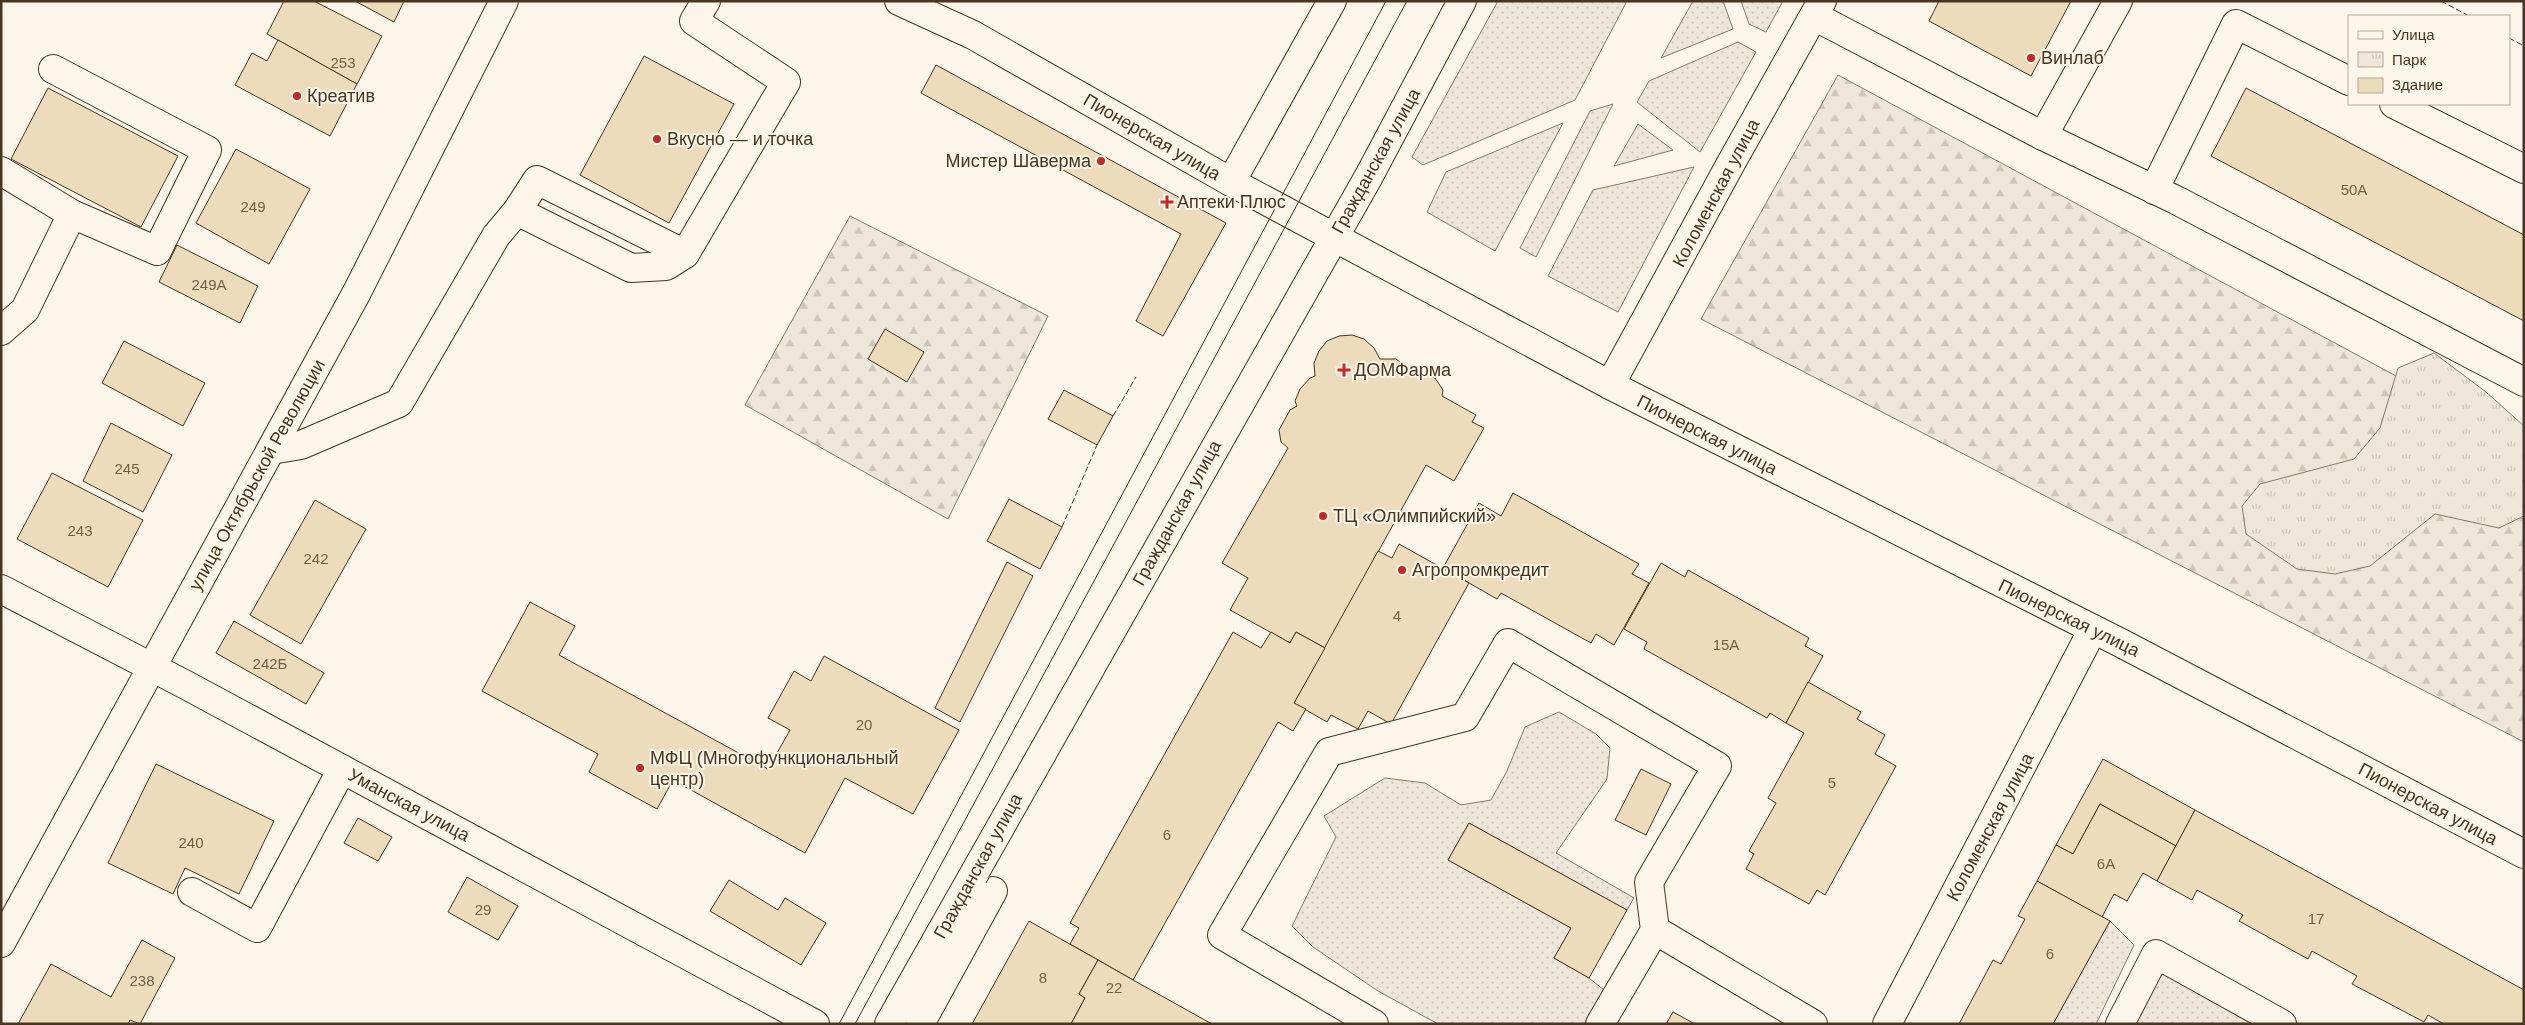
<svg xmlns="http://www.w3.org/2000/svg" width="2525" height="1025" font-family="Arial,sans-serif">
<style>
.grass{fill:url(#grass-dots);stroke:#887966}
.forest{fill:url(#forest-firs);stroke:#887966}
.park{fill:url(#park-tufts);stroke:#887966}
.building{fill:#ecdcbc;stroke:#4a3520}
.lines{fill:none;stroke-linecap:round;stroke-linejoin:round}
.minor-casing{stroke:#4a3520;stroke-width:30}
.major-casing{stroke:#4a3520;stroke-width:30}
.minor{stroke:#fbf6e9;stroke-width:28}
.major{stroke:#fbf6e9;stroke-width:28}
.tram{stroke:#4a3520;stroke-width:1}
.fence{stroke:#4a3520;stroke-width:1;stroke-dasharray:6 2.5;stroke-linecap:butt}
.poi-dot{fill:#c62828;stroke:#fbf6e9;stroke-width:2}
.labels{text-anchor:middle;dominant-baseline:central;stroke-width:4;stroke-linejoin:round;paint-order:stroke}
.number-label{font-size:15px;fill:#725f47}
.poi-label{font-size:18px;fill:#4a3520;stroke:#fbf6e9;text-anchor:start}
.street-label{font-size:18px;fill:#4a3520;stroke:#fbf6e9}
</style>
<defs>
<pattern id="grass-dots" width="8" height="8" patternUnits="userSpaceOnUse" patternTransform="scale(1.25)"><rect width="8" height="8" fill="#ede6d9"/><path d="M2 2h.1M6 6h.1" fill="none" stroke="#cdc6ba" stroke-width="1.8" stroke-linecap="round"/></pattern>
<pattern id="forest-firs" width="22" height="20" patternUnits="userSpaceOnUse" patternTransform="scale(1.25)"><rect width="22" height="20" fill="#ede6d9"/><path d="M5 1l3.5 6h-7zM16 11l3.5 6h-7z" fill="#cdc6ba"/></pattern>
<pattern id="park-tufts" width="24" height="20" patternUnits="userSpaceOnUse" patternTransform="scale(1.25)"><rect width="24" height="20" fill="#ede6d9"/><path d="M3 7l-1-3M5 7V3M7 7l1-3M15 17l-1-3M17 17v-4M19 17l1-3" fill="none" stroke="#cdc6ba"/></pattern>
</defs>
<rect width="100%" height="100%" fill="#fbf6e9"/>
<g class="grass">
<path d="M1498 1H1627L1575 100 1423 165 1412 157Z"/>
<path d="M1693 1H1723L1733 29 1661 58Z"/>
<path d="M1741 1H1783L1766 32 1749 24Z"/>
<path d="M1738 42 1756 52 1700 152 1637 102 1649 81Z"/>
<path d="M1613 104 1536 257 1520 248 1590 111Z"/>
<path d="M1563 123 1495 251 1427 212 1446 172Z"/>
<path d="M1638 124 1673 150 1614 166Z"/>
<path d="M1694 167 1618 312 1548 276 1593 190Z"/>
<path d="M1559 712 1596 734 1610 748 1607 779 1556 853 1634 898 1627 910 1469 823 1448 860 1571 928 1554 958 1589 978 1604 990 1584 1024H1438L1378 991 1313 947 1292 926 1336 837 1324 816 1385 778 1425 783 1461 805 1491 800 1507 771 1525 727Z"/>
<path d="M2110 921 2134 945 2096 1024H2053Z"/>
<path d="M2163 967 2262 1024H2133Z"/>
</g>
<g class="forest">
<path d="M1838 75 2524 445V742L1701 319Z"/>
<path d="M850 216 1048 316 948 519 745 405Z"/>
</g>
<path class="park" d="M2434 353 2486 392 2524 426V516L2499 528 2435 514 2370 566 2335 574 2297 569 2246 534 2242 506 2260 484 2354 459 2380 428 2398 368Z"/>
<g class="building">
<path d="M284 1H314L382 36 357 84 267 34Z"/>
<path d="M355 1H404L394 22Z"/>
<path d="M1939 1H2071L2031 76 1929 21Z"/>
<path d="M278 40 357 84 330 136 235 85 252 53 267 61Z"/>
<path d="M644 56 734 104 669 223 580 175Z"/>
<path d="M936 65 1226 223 1163 336 1136 321 1181 234 921 93Z"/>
<path d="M48 88 178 156 141 227 11 159Z"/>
<path d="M2246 88 2524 235V321L2211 156Z"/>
<path d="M236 149 310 189 269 264 196 223Z"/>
<path d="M177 245 258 286 240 323 159 282Z"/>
<path d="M885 329 924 352 907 382 868 359Z"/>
<path d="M1352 335 1364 339 1374 348 1380 359H1396L1404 365 1409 375 1422 374 1435 378 1443 390 1442 396 1476 415 1472 422 1484 428 1454 481 1426 465 1325 648 1296 632 1290 643 1230 610 1248 578 1222 563 1288 448 1281 442 1279 430 1290 410 1297 406 1295 401 1300 389 1310 378 1315 376 1314 363 1319 351 1327 341 1339 336Z"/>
<path d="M124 341 205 383 183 426 102 383Z"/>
<path d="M1064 390 1113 416 1097 445 1048 419Z"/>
<path d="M111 423 172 455 143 512 83 481Z"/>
<path d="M52 473 143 520 108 587 17 539Z"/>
<path d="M1513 493 1639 564 1632 574 1649 583 1614 645 1596 634 1591 643 1501 593 1497 599 1443 568 1479 503 1501 516Z"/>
<path d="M1009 499 1062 527 1040 569 987 541Z"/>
<path d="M315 500 366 529 301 644 250 615Z"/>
<path d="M1399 544 1469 583 1391 724 1368 711 1358 729 1331 715 1327 722 1294 703 1378 551 1392 558Z"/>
<path d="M1007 562 1033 576 960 722 935 708Z"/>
<path d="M1661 563 1685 577 1688 570 1809 638 1805 646 1823 656 1786 723 1770 713 1767 718 1644 649 1647 642 1624 629Z"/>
<path d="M530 602 575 626 559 655 768 769 790 730 768 718 794 671 811 681 824 656 959 730 913 814 845 778 805 853 673 780 657 809 589 772 598 754 482 691Z"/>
<path d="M234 621 324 673 306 704 216 653Z"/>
<path d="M1233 632 1261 648 1271 632 1290 643 1296 632 1325 648 1294 703 1306 709 1293 731 1278 722 1133 980 1070 944 1079 928 1070 923Z"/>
<path d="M1808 682 1861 712 1857 719 1885 735 1875 754 1896 766 1825 895 1817 890 1809 904 1746 869 1754 854 1749 851 1776 803 1768 798 1804 733 1786 723Z"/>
<path d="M2103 759 2195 810 2176 846 2100 804 2073 854 2056 845Z"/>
<path d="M156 764 274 821 239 894 185 868 173 894 108 863Z"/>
<path d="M1641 769 1671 784 1646 835 1615 820Z"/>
<path d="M2100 804 2176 846 2157 881 2143 873 2127 901 2114 894 2102 917 2037 881 2056 845 2073 854Z"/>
<path d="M2195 810 2524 990V1024H2444L2428 1015 2424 1022 2352 984 2357 976 2312 951 2308 959 2239 921 2243 915 2197 890 2192 900 2157 881Z"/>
<path d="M358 818 392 837 378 861 344 843Z"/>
<path d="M1469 823 1627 910 1589 978 1554 958 1571 928 1448 860Z"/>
<path d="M467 877 518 906 498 940 448 912Z"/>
<path d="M729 880 778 910 785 898 826 923 801 965 710 911Z"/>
<path d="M2037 881 2110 921 2053 1024H1959L1993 960 2001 964 2025 919 2018 916Z"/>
<path d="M1029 921 1098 960 1079 994 1085 998 1071 1024H972Z"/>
<path d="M142 940 175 958 140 1024 130 1020 128 1024H18L51 964 111 997Z"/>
<path d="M1098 960 1133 980 1212 1024H1071L1085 998 1079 994Z"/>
<path d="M1673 1012 1695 1024H1666Z"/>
</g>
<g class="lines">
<g class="minor-casing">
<g id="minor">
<path d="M899 1 973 35 1231 182 1610 385 2119 642 2524 854"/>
<path d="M1814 16 2043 136 2176 200 2524 382"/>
<path d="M2394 104 2524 169"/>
<path d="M2043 136 2118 1"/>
<path d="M1 171 72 214"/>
<path d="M1231 182 1332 1"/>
<path d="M2154 190 2236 24 2349 81"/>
<path d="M517 211 537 180 685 254"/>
<path d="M1 331 25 310 72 214 157 251 207 150 53 69"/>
<path d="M1610 385 1730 165 1822 1"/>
<path d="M271 450 301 445 399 403 496 236 517 211 631 268 666 266 685 254 786 82 694 21 706 1"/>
<path d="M1 589 186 685 815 1024"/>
<path d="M192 892 257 928 342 769"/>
<path d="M1655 930 1813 1024"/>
<path d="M889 1024 1369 176 1462 1"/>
<path d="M920 1024 993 891"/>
<path d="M1374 1024 1222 935 1329 752 1465 717 1508 643 1717 766 1649 882 1655 930 1600 1024"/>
<path d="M1887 1024 2093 629"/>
<path d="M2120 1024 2156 954 2282 1024"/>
</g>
</g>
<g class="major-casing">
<path id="major" d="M1 943 357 292 504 1"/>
</g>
<use href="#minor" class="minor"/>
<use href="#major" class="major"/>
<g class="tram">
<path d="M839 1024 1386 1"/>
<path d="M855 1024 1407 1"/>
</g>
<g class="fence">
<path d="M2441 1 2469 16"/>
<path d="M2509 38 2524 46"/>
<path d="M1113 416 1136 377"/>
<path d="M1062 527 1097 445"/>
<path d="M986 883 990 876"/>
</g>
</g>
<g class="poi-dot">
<circle cx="2031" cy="58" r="5"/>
<circle cx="297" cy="96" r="5"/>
<circle cx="657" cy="139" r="5"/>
<circle cx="1101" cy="161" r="5"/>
<path d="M1164.5 194.5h5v5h5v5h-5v5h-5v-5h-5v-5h5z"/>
<path d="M1341.5 362.5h5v5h5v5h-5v5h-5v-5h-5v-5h5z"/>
<circle cx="1323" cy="516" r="5"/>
<circle cx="1402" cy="570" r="5"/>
<circle cx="640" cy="768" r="5"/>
</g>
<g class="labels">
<g class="number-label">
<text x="343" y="62">253</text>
<text x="2354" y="189">50А</text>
<text x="253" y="206">249</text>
<text x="209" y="284">249А</text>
<text x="127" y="468">245</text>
<text x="80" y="530">243</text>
<text x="316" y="558">242</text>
<text x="1397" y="615">4</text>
<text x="1726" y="644">15А</text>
<text x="270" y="663">242Б</text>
<text x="864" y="724">20</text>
<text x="1832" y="782">5</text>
<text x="1167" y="834">6</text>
<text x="191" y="842">240</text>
<text x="2106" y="863">6А</text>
<text x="483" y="909">29</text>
<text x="2316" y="918">17</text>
<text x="2050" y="953">6</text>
<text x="1043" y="977">8</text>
<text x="142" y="980">238</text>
<text x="1114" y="987">22</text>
</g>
<g class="poi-label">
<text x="2041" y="58">Винлаб</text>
<text x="307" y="96">Креатив</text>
<text x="667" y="139">Вкусно — и точка</text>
<text x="1091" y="161" text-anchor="end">Мистер Шаверма</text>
<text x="1177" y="202">Аптеки Плюс</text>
<text x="1354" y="370">ДОМФарма</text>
<text x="1333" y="516">ТЦ «Олимпийский»</text>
<text x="1412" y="570">Агропромкредит</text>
<text x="650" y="758">МФЦ (Многофункциональный<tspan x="650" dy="21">центр)</tspan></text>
</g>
<g class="street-label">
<text transform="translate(1152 137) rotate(30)">Пионерская улица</text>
<text transform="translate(1376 161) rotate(-61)">Гражданская улица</text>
<text transform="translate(1716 193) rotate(-62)">Коломенская улица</text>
<text transform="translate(1707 435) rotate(27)">Пионерская улица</text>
<text transform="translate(257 475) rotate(-61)">улица Октябрьской Революции</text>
<text transform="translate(1177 513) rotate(-61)">Гражданская улица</text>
<text transform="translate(2069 618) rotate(26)">Пионерская улица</text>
<text transform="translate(2428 804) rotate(28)">Пионерская улица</text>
<text transform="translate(409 805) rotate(28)">Уманская улица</text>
<text transform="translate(1990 827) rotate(-62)">Коломенская улица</text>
<text transform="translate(978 866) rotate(-61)">Гражданская улица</text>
</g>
</g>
<rect width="2525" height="1025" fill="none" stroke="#4a3520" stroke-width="5"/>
<rect x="2348" y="15" width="162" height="90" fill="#fbf6e9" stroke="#b4a999"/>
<rect x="2358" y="31" width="25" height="8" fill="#fbf6e9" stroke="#b4a999"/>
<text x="2392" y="40" font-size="15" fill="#4a3520">Улица</text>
<rect x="2358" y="52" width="25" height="15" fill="url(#park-tufts)" stroke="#b4a999"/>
<text x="2392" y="65" font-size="15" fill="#4a3520">Парк</text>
<rect x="2358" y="78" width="25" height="15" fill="#ecdcbc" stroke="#b4a999"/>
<text x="2392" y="90" font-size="15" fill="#4a3520">Здание</text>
</svg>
